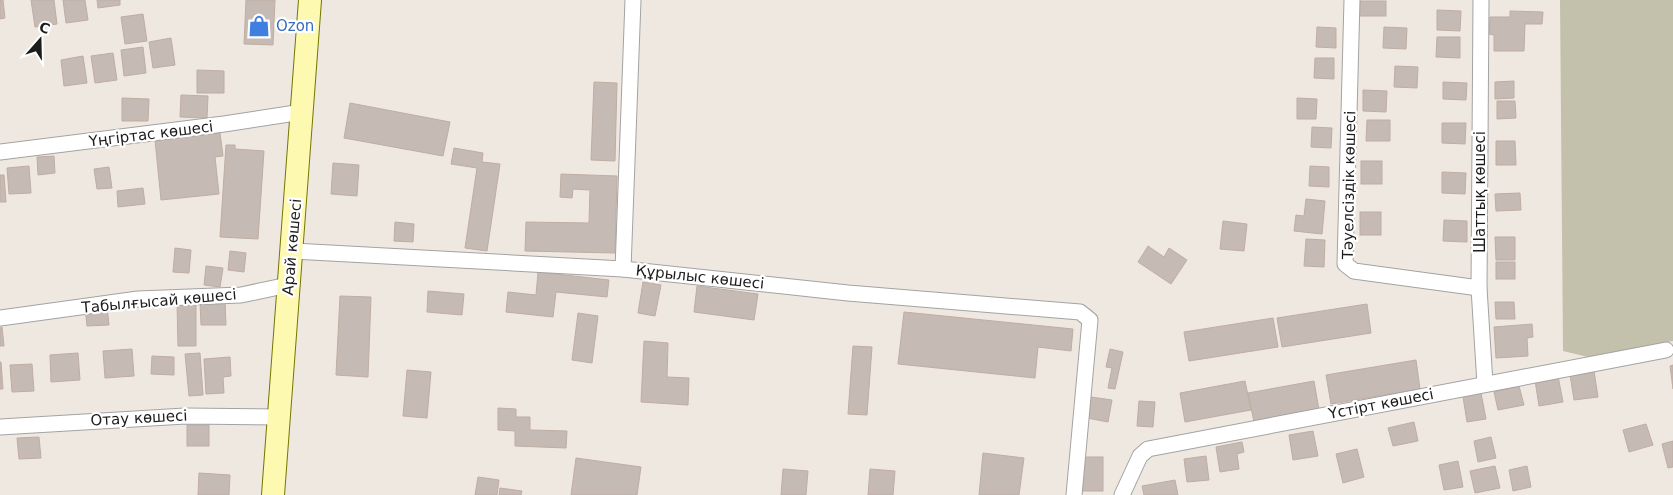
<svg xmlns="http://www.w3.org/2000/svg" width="1673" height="495" font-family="'DejaVu Sans',sans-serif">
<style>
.construction{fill:#c3c1ac}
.building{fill:#c6bab4;stroke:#c0ada2}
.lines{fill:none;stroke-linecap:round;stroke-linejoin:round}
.minor-casing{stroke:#a3a3a3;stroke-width:17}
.secondary-casing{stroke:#747600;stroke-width:24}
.minor{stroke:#fff;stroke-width:15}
.secondary{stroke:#fdf9b0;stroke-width:22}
.labels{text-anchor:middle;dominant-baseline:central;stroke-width:4.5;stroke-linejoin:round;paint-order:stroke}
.shop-label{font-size:15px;fill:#366cbe;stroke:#fff;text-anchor:start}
.street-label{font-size:15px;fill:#1c1c1c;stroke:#fff}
</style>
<rect width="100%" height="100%" fill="#eee8e1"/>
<path class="construction" d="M1560 0H1673V341L1588 357 1563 351Z"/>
<g class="building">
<path d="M0 0H3L5 18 0 19Z"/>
<path d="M31 0H54L57 24 35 27Z"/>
<path d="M63 0H85L88 20 66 23Z"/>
<path d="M97 0H120V5L98 8Z"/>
<path d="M246 0H275L273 45 244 44Z"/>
<rect x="1359" y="1" width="27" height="15"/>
<path d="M1437 10 1461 11 1460 31 1437 30Z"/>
<path d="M1510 11 1543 12 1542 24H1525L1524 51H1494V35L1489 34 1490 17H1510Z"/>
<path d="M143 14 147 41 125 44 121 17Z"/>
<path d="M1317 27 1336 28V48L1316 47Z"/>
<path d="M1384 27 1407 28 1406 49 1383 48Z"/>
<path d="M1437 37H1460V58L1436 57Z"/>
<path d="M171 38 175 65 153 68 149 42Z"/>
<path d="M143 47 146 73 124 76 121 50Z"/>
<path d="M113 53 117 80 95 83 91 56Z"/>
<path d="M83 56 87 83 64 86 61 60Z"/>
<path d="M1315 58H1334V79L1314 78Z"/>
<path d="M1395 66 1418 67 1417 88 1394 87Z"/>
<path d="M197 70 224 71V93H197Z"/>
<path d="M1514 81V98L1495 99V82Z"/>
<path d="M594 82 617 83 615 161 591 160Z"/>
<path d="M1443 82 1467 83 1466 100 1443 99Z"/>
<path d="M1363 90 1387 91 1386 112 1363 111Z"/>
<path d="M181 95 208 96 207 118 180 117Z"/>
<path d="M122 98 149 99 148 121H122Z"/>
<path d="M1297 98 1317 99 1316 119H1297Z"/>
<path d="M1497 101H1515L1516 118 1497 119Z"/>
<path d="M350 103 450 122 443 156 344 138Z"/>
<path d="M1367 120H1390V141H1366Z"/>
<path d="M1442 123H1466L1465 144 1442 143Z"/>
<path d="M1312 127 1332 128 1331 148 1311 147Z"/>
<path d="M220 133 223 156 215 157 219 194 161 200 155 140Z"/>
<path d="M1496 141H1515L1516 165H1496Z"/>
<path d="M226 145H235V149L264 151 258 239 220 237Z"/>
<path d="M454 148 483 153 482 162 500 164 487 251 465 248 477 168 451 164Z"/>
<path d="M54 156 55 173 38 175 37 157Z"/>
<rect x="1361" y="161" width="21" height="23"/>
<path d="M333 163 359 165 357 196 331 194Z"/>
<path d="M29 166 31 193 9 194 7 168Z"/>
<path d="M1310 166 1329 167V187L1309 186Z"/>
<path d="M109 167 112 188 97 189 94 169Z"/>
<path d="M1442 172 1466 173 1465 194 1442 193Z"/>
<path d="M561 174 617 176 615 253 525 251 526 222 589 223 590 190 573 189 572 198 560 197Z"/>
<path d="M0 175H4L6 202H0Z"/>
<path d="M143 188 145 204 118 207 117 191Z"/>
<path d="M1520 193 1521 210 1496 211 1495 194Z"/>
<path d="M1306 199 1325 201 1322 234 1294 231 1296 215 1304 216Z"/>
<rect x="1360" y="212" width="21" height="23"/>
<path d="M1444 220 1467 221V242L1443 241Z"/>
<path d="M1223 221 1247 224 1244 251 1220 249Z"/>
<path d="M395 222 414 224 413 242 394 241Z"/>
<path d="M1495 237H1515V260H1496Z"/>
<path d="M1306 239 1325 240 1324 267 1304 266Z"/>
<path d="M1148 246 1164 257 1169 248 1187 260 1171 284 1138 262Z"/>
<path d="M175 248 191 250 189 273 173 272Z"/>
<path d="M230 251 246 253 244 272 228 270Z"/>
<rect x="1496" y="262" width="19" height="17"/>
<path d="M206 266 223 268 220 287 204 285Z"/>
<path d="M538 272 609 280 607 297 556 292 553 317 506 312 508 292 536 295Z"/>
<path d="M643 282 661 285 655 316 638 313Z"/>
<path d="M697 286 758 294 754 320 694 312Z"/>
<path d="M428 291 464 294 462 315 427 312Z"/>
<path d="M340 296 371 297 368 377 336 375Z"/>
<path d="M225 302 226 325H201L200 303Z"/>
<path d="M1495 302H1514L1515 319H1496Z"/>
<path d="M177 303H196V346H178Z"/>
<path d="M1367 304 1371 333 1282 347 1277 318Z"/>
<path d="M107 307 109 325 87 326 85 308Z"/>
<path d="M904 312 1073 329 1071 351 1038 347 1035 378 898 364Z"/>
<path d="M578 313 598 316 592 363 572 360Z"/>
<path d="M1273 318 1278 347 1189 361 1184 332Z"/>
<path d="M1532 324 1533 337 1527 338 1528 356 1496 358 1494 327Z"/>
<path d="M2 327 4 346H0V328Z"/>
<path d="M644 341 668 343 667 377 689 378 688 405 641 402Z"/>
<path d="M853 346 872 347 867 415 848 414Z"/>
<path d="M132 349 134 376 105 378 103 351Z"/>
<path d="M1110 349 1123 352 1115 389 1108 388 1112 368 1106 367Z"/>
<path d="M78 353 80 380 51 382 50 355Z"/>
<path d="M200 353 203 395 189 396 185 354Z"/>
<path d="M152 356 174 357V375L151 374Z"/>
<path d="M230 357 231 376 223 377 224 393 206 394 204 359Z"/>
<path d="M1416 360 1420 389 1331 404 1326 375Z"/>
<path d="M0 362H1L3 389H0Z"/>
<path d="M32 364 34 391 12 392 10 365Z"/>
<path d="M1673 365V389L1670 366Z"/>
<path d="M407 370 431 372 427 418 403 416Z"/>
<path d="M1594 371 1598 397 1574 400 1570 375Z"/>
<path d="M1558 376 1563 402 1539 406 1535 380Z"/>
<path d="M1245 381 1251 410 1185 422 1180 393Z"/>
<path d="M1314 381 1319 410 1254 422 1248 393Z"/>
<path d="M1519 386 1524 405 1498 410 1494 392Z"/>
<path d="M1481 393 1486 419 1467 422 1463 397Z"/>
<path d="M1091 397 1112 400 1108 422 1087 418Z"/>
<path d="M1139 401 1155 402 1153 427 1137 426Z"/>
<path d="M498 408 516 409V417H530V430L567 431 566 448 515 446V431L498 430Z"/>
<path d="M1414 422 1418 441 1393 446 1388 428Z"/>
<path d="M1646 424 1653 445 1629 452 1623 430Z"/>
<rect x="187" y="425" width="22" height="21"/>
<path d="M1313 431 1318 456 1293 460 1289 435Z"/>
<path d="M39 437 41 458 19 459 17 438Z"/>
<path d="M1491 437 1496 458 1478 462 1474 441Z"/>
<path d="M1673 441V467L1668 468 1662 444Z"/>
<path d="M1242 442 1244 452 1237 454 1239 469 1220 472 1216 447Z"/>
<path d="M1357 449 1364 477 1343 483 1336 454Z"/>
<path d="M983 453 1024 458 1019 495H979Z"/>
<path d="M1206 456 1209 480 1187 482 1184 459Z"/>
<rect x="1082" y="457" width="21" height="34"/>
<path d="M576 458 641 467 637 495H571Z"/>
<path d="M1458 461 1463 487 1444 490 1439 465Z"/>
<path d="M1495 466 1500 488 1475 493 1470 471Z"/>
<path d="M1527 466 1531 487 1513 491 1509 470Z"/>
<path d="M783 469 808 471 806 495H781Z"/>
<path d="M870 469 895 471 893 495H868Z"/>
<path d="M199 473 230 475 229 495H198Z"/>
<path d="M478 477 499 480 497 495H475Z"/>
<path d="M1175 480 1178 495H1144L1142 486Z"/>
<path d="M500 488 522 491 521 495H499Z"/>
</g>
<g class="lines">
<g class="minor-casing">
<g id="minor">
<path d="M1352 0 1345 264 1354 271 1479 288"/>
<path d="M1481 0 1479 288 1485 384"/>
<path d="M0 152 224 124 302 112"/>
<path d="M293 251 623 269 848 293 1080 312 1090 320 1074 495"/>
<path d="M623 269 633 0"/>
<path d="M0 318 138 299 241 295 288 285"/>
<path d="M0 427 185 416 278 417"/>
<path d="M1122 495 1140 456 1148 449 1666 350"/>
</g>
</g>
<g class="secondary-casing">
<path id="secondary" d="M273 495 310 0"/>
</g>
<use href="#minor" class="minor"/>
<use href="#secondary" class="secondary"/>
</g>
<defs>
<g id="shop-bare" transform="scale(1.725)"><path d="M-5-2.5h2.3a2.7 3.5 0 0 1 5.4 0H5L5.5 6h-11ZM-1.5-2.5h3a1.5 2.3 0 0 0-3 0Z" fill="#3f7fe0" stroke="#fff" stroke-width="2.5" paint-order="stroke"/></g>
</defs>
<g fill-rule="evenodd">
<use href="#shop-bare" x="259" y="26"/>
</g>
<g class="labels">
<g class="shop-label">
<text x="276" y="26">Ozon</text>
</g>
<g class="street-label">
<text transform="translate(151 134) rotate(-7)">Үңгіртас көшесі</text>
<text transform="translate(1349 185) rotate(-89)">Тәуелсіздік көшесі</text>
<text transform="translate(1480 192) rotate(-90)">Шаттық көшесі</text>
<text transform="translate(292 247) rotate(-85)">Арай көшесі</text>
<text transform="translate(700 277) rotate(6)">Құрылыс көшесі</text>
<text transform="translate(159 301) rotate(-5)">Табылғысай көшесі</text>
<text transform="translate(1381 404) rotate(-11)">Үстірт көшесі</text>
<text transform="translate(139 418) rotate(-3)">Отау көшесі</text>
</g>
</g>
<g transform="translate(40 40) rotate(20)" stroke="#ffffff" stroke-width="4" paint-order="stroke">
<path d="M0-4L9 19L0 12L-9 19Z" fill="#1c1c1c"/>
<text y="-8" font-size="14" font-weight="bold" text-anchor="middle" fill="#1c1c1c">С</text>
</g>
</svg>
